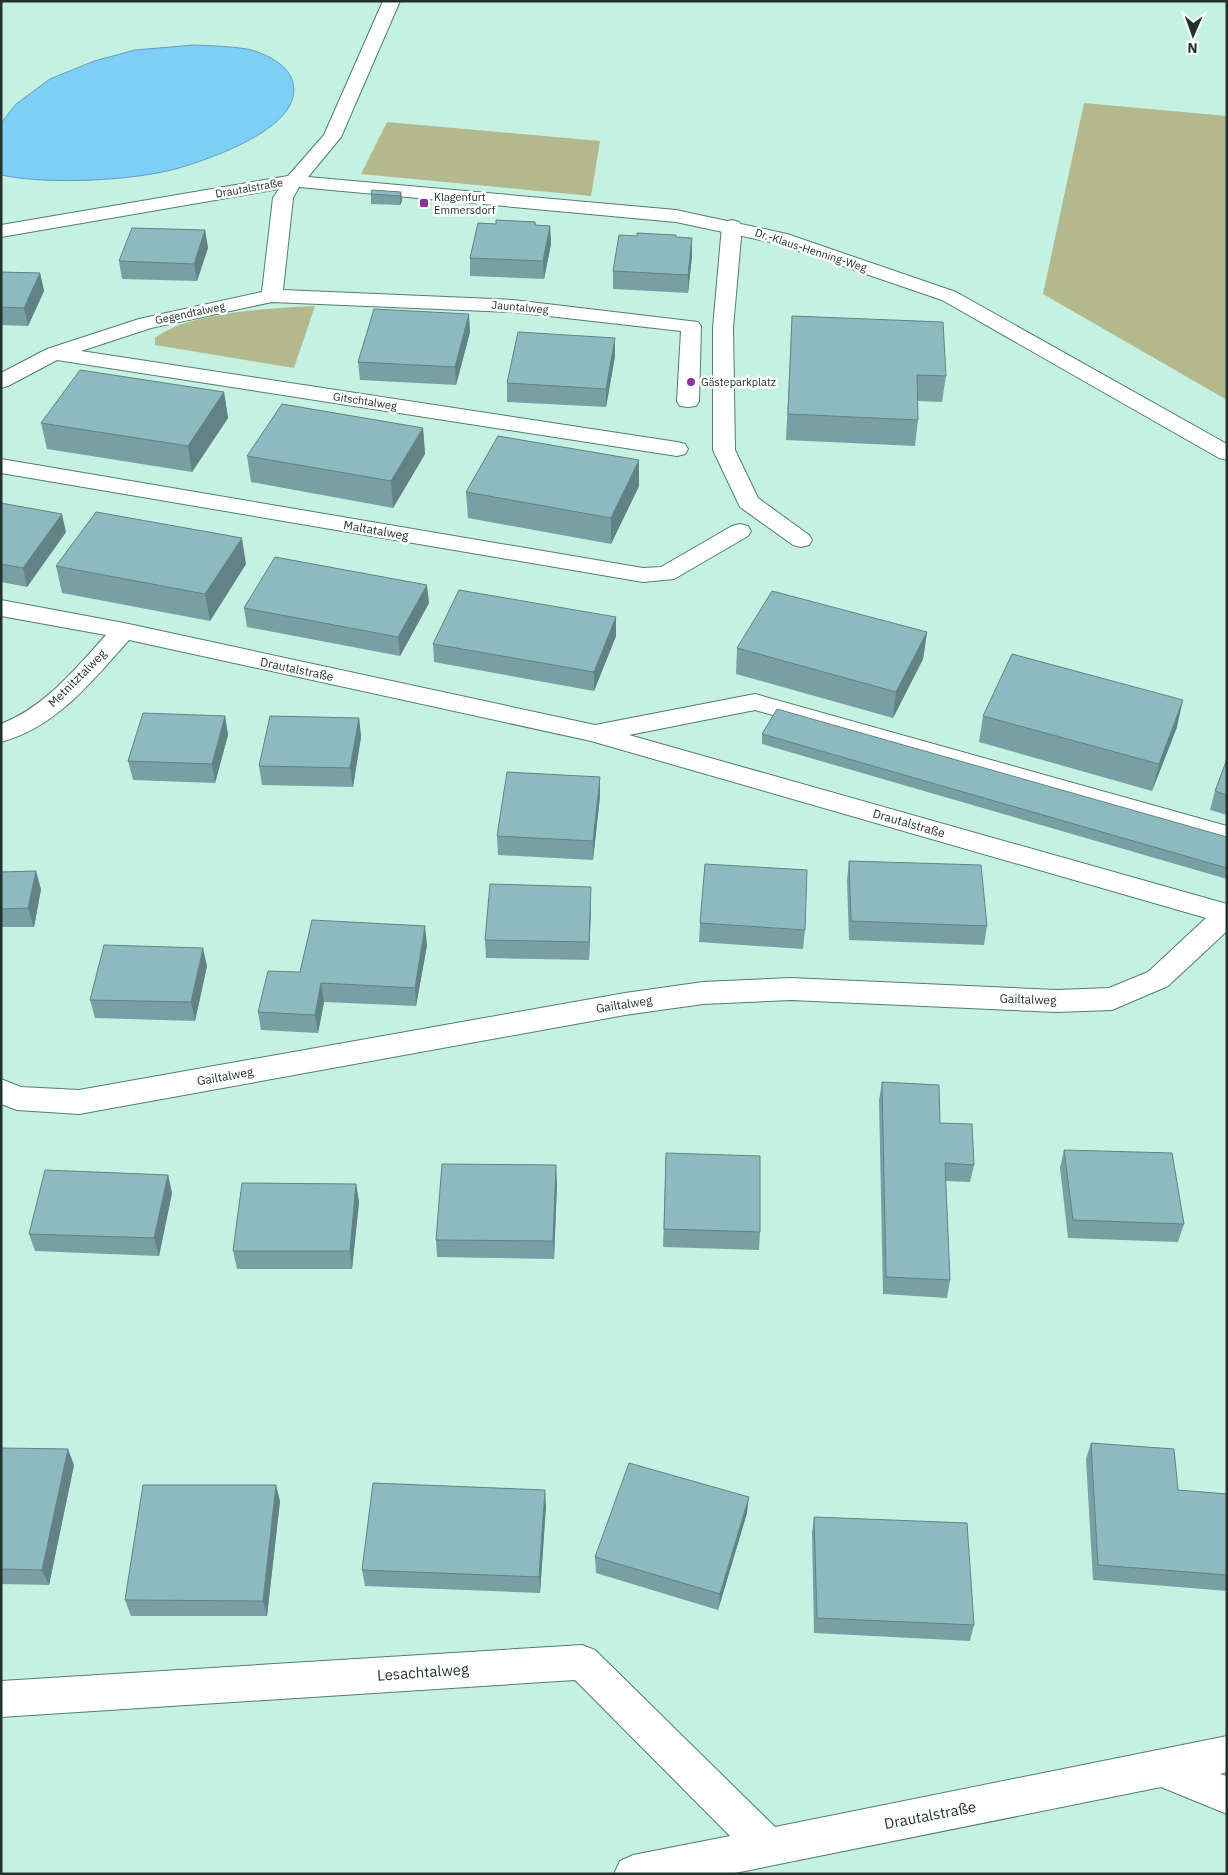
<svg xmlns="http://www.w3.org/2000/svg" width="1228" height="1875" font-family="'IBM Plex Sans',sans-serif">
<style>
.green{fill:#b3b98c}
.water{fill:#7fcef8;stroke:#63a0bb}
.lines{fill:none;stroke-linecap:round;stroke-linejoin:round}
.lane-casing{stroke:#537c6f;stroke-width:2}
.street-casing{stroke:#537c6f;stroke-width:2}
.lane{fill:#fff;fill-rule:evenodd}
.street{fill:#fff;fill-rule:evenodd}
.wall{fill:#78a0a3}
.shaded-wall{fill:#628285}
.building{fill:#8cbabe;stroke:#628285}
.poi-dot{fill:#8c329d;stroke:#fff;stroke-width:2}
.labels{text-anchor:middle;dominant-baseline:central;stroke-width:5;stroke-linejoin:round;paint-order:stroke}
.far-street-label{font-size:11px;fill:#22332e;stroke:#fff}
.far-poi-label{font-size:11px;fill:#22332e;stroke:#fff;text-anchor:start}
.street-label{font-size:12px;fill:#22332e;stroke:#fff}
.near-street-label{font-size:15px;fill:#22332e;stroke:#fff}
</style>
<rect width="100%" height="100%" fill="#c5f1e3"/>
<g class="green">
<path d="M1084 103 1227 116V400L1043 294Z"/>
<path d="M387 122 600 141 591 196 361 174Z"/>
<path d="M315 306 294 368 155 345V338C188 312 273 308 315 306Z"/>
</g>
<path class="water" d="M194 45C211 46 230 46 247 49 262 52 284 62 291 77 312 125 212 158 179 168 134 181 47 185 1 175V123L16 104 50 79 94 61 135 50Z"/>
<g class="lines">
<g class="lane-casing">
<path id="lane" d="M732 220 739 222 742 226 733 328 735 450 758 498 809 535 812 540 809 545 801 547 793 545 740 507 713 450V328L722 226 725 222Z"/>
</g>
<g class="street-casing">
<g id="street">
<path d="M383 1H400L341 137 308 177 676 210 787 234 956 292 1227 444V460L1219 458 942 300 775 243 676 222 299 187 293 198 283 290 513 300 698 322 701 326 699 401 696 406 688 407 680 406 677 401 681 331 513 312 272 302 151 328 81 351 677 442 685 444 688 449 685 454 677 456 57 360 8 386 1 388V373L47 349 139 319 262 292 273 198 279 189 1 237V225L288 176 324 135Z"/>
<path d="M1 459 643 568 661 567 732 526 740 524 748 526 751 531 748 536 674 579 643 582 1 473Z"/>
<path d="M1 600 124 623 595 725 755 694 1227 826V844L755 710 629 735 1227 904V931L1168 986 1112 1010 1057 1012 791 1000 703 1004 625 1015 79 1114 17 1110 1 1104V1079L21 1087 79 1090 625 993 703 982 791 978 1057 990 1109 988 1148 972 1206 918 591 741 129 640C92 681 57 727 1 742V724C45 707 75 669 106 635L1 616Z"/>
<path d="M582 1645 595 1650 775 1827 1227 1736V1772L1220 1774 1227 1776V1814L1161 1787 730 1874H614L620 1861 633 1855 730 1836 575 1680 1 1717V1681Z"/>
</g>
</g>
<use href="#lane" class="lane"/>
<use href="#street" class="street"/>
</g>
<g class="wall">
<path d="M401 192 402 201 400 205 371 204V194Z"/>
<path d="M535 222 536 225 550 226 551 244 544 279 470 276V258L496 224Z"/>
<path d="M205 230 208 248 197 281 122 279 119 261Z"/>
<path d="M637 236 692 238V256L688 293 613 289V271Z"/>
<path d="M1 272 40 273 44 291 28 326 1 325Z"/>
<path d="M792 316 946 376 942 402 918 401V420L915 446 786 440Z"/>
<path d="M470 332 456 385 360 380 358 362Z"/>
<path d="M615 356 606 407 507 402V383Z"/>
<path d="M224 392 228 418 192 472 47 449 41 423Z"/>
<path d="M423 428 425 454 393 508 251 482 247 456Z"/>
<path d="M639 486 611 544 468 518 466 492Z"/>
<path d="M1 503 66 532 27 587 1 582Z"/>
<path d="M246 564 210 621 62 593 56 566Z"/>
<path d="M429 603 400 656 247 627 244 608Z"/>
<path d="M616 617V636L594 691 434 662 433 644Z"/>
<path d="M927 632 923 659 893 718 736 674 737 648Z"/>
<path d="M225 716 228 735 215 783 133 780 128 761Z"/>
<path d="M983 716 1177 727 1152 791 979 742Z"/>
<path d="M359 718 361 737 353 787 262 785 259 766Z"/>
<path d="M762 734 1227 837V879L762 744Z"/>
<path d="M1227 759V815L1210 810 1215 791Z"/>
<path d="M600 796 593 860 498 855 497 836Z"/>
<path d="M849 861 987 926 984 945 849 940 847 880Z"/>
<path d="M1 872 41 889 34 927H1Z"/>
<path d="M591 905 589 960 486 958 485 940Z"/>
<path d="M700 923 805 930 803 949 699 942Z"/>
<path d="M427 945 416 1006 324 1002 318 1033 261 1030 258 1012 300 972Z"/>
<path d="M207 966 195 1021 95 1018 90 1000Z"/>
<path d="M882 1082 940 1123 974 1165 970 1182 946 1181 950 1280 947 1298 883 1294 879 1100Z"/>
<path d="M1064 1150 1184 1224 1178 1242 1068 1238 1060 1168Z"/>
<path d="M666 1153 760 1232 759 1250 663 1247Z"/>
<path d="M168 1175 172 1193 159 1256 35 1251 29 1234Z"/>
<path d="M557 1183 554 1259 437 1257 436 1240Z"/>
<path d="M356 1184 359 1202 352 1269H237L233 1251Z"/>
<path d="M1091 1443 1178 1490 1227 1494V1591L1093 1580 1086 1459Z"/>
<path d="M1 1448 74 1465 49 1585 1 1584Z"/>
<path d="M280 1501 267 1616H131L125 1600Z"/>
<path d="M546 1506 540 1593 365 1586 362 1570Z"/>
<path d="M747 1513 718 1610 596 1573 595 1557Z"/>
<path d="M814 1517 974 1625 970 1641 814 1633 812 1533Z"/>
</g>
<g class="shaded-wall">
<path d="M401 192 402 201 400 205V196Z"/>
<path d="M550 226 551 244 544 279 543 261Z"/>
<path d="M205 230 208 248 197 281 194 264Z"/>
<path d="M692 238V256L688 293V275Z"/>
<path d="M40 273 44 291 28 326 24 308Z"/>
<path d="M469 314 470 332 456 385 455 367Z"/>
<path d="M615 338V356L606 407V389Z"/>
<path d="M224 392 228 418 192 472 188 446Z"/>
<path d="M423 428 425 454 393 508 391 481Z"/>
<path d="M639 460V486L611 544V518Z"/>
<path d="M62 514 66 532 27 587 23 568Z"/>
<path d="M242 538 246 564 210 621 205 594Z"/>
<path d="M427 585 429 603 400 656 398 637Z"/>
<path d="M616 617V636L594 691V672Z"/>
<path d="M927 632 923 659 893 718 896 692Z"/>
<path d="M1183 700 1177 727 1152 791 1159 764Z"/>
<path d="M225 716 228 735 215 783 212 764Z"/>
<path d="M359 718 361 737 353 787 350 768Z"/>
<path d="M600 777V796L593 860V841Z"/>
<path d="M36 871 41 889 34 927 28 908Z"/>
<path d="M591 887V905L589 960V942Z"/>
<path d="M425 926 427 945 416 1006 415 988Z"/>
<path d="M203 948 207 966 195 1021 191 1002Z"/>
<path d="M321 983 324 1002 318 1033 315 1015Z"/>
<path d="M556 1165 557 1183 554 1259 553 1241Z"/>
<path d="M168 1175 172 1193 159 1256 154 1238Z"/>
<path d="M356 1184 359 1202 352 1269 350 1251Z"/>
<path d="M68 1449 74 1465 49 1585 42 1570Z"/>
<path d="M276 1485 280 1501 267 1616 263 1601Z"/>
<path d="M545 1490 546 1506 540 1593 539 1577Z"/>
<path d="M749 1497 747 1513 718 1610 720 1594Z"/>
</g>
<g class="building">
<path d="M372 190 401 192 400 196 371 194Z"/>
<path d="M496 220 535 222V225L550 226 543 261 470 258 478 223 496 224Z"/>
<path d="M132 228 205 230 194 264 119 261Z"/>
<path d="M637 233 676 235V237L692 238 688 275 613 271 619 235 637 236Z"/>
<path d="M1 272 40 273 24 308 1 307Z"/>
<path d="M374 309 469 314 455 367 358 362Z"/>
<path d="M792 316 943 322 946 376 917 375 918 420 788 414Z"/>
<path d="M518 332 615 338 606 389 507 383Z"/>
<path d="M80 370 224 392 188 446 41 423Z"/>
<path d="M282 404 423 428 391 481 247 456Z"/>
<path d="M498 436 639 460 611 518 466 492Z"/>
<path d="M1 503 62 514 23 568 1 564Z"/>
<path d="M96 512 242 538 205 594 56 566Z"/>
<path d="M275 557 427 585 398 637 244 608Z"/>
<path d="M459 590 616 617 594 672 433 644Z"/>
<path d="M772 591 927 632 896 692 737 648Z"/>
<path d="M1012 654 1183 700 1159 764 983 716Z"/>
<path d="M777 709 1227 837V868L762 734Z"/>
<path d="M143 713 225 716 212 764 128 761Z"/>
<path d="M270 716 359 718 350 768 259 766Z"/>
<path d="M1227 759V795L1215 791Z"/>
<path d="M507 772 600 777 593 841 497 836Z"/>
<path d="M849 861 981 865 987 926 851 921Z"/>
<path d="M705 864 807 870 805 930 700 923Z"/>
<path d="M36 871 28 908 1 909V872Z"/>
<path d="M490 884 591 887 589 942 485 940Z"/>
<path d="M312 920 425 926 415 988 321 983 315 1015 258 1012 268 971 300 972Z"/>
<path d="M104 945 203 948 191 1002 90 1000Z"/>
<path d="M882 1082 939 1085 940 1123 972 1124 974 1165 945 1163 950 1280 886 1277Z"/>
<path d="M1064 1150 1172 1153 1184 1224 1073 1220Z"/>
<path d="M666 1153 760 1156V1232L664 1229Z"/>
<path d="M442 1164 556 1165 553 1241 436 1240Z"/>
<path d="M45 1170 168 1175 154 1238 29 1234Z"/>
<path d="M242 1183 356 1184 350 1251H233Z"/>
<path d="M1091 1443 1174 1449 1178 1490 1227 1494V1575L1098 1565Z"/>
<path d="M1 1448 68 1449 42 1570 1 1569Z"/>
<path d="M629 1463 749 1497 720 1594 595 1557Z"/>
<path d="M373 1483 545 1490 539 1577 362 1570Z"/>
<path d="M143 1485H276L263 1601 125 1600Z"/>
<path d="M814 1517 967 1523 974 1625 817 1618Z"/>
</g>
<g class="poi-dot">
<rect x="419" y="198" width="10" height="10" rx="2.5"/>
<circle cx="691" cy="382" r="5"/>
</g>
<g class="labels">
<g class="far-street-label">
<text transform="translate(249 188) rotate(-10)">Drautalstraße</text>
<text transform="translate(811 250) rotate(18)">Dr.-Klaus-Henning-Weg</text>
<text transform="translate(520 307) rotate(5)">Jauntalweg</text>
<text transform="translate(190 313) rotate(-12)">Gegendtalweg</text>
<text transform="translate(365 401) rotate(9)">Gitschtalweg</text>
</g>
<g class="far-poi-label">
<text x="434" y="197">Klagenfurt<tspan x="434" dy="13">Emmersdorf</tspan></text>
<text x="701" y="382">Gästeparkplatz</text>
</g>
<g class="street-label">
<text transform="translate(376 530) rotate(10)">Maltatalweg</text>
<text transform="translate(297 669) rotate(12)">Drautalstraße</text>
<text transform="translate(77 678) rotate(-45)">Metnitztalweg</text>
<text transform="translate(909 823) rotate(16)">Drautalstraße</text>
<text transform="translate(1028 999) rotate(2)">Gailtalweg</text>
<text transform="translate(624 1004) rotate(-9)">Gailtalweg</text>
<text transform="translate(225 1076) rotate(-10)">Gailtalweg</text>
</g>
<g class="near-street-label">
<text transform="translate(423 1672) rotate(-4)">Lesachtalweg</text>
<text transform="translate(930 1815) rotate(-11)">Drautalstraße</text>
</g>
</g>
<rect width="1228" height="1875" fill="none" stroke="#22332e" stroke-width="5"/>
<g transform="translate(1193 35) rotate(182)" stroke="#ffffff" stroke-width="4" paint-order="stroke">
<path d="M0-4L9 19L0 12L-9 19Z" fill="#22332e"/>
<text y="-8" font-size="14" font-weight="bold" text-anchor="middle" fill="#22332e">N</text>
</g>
</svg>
